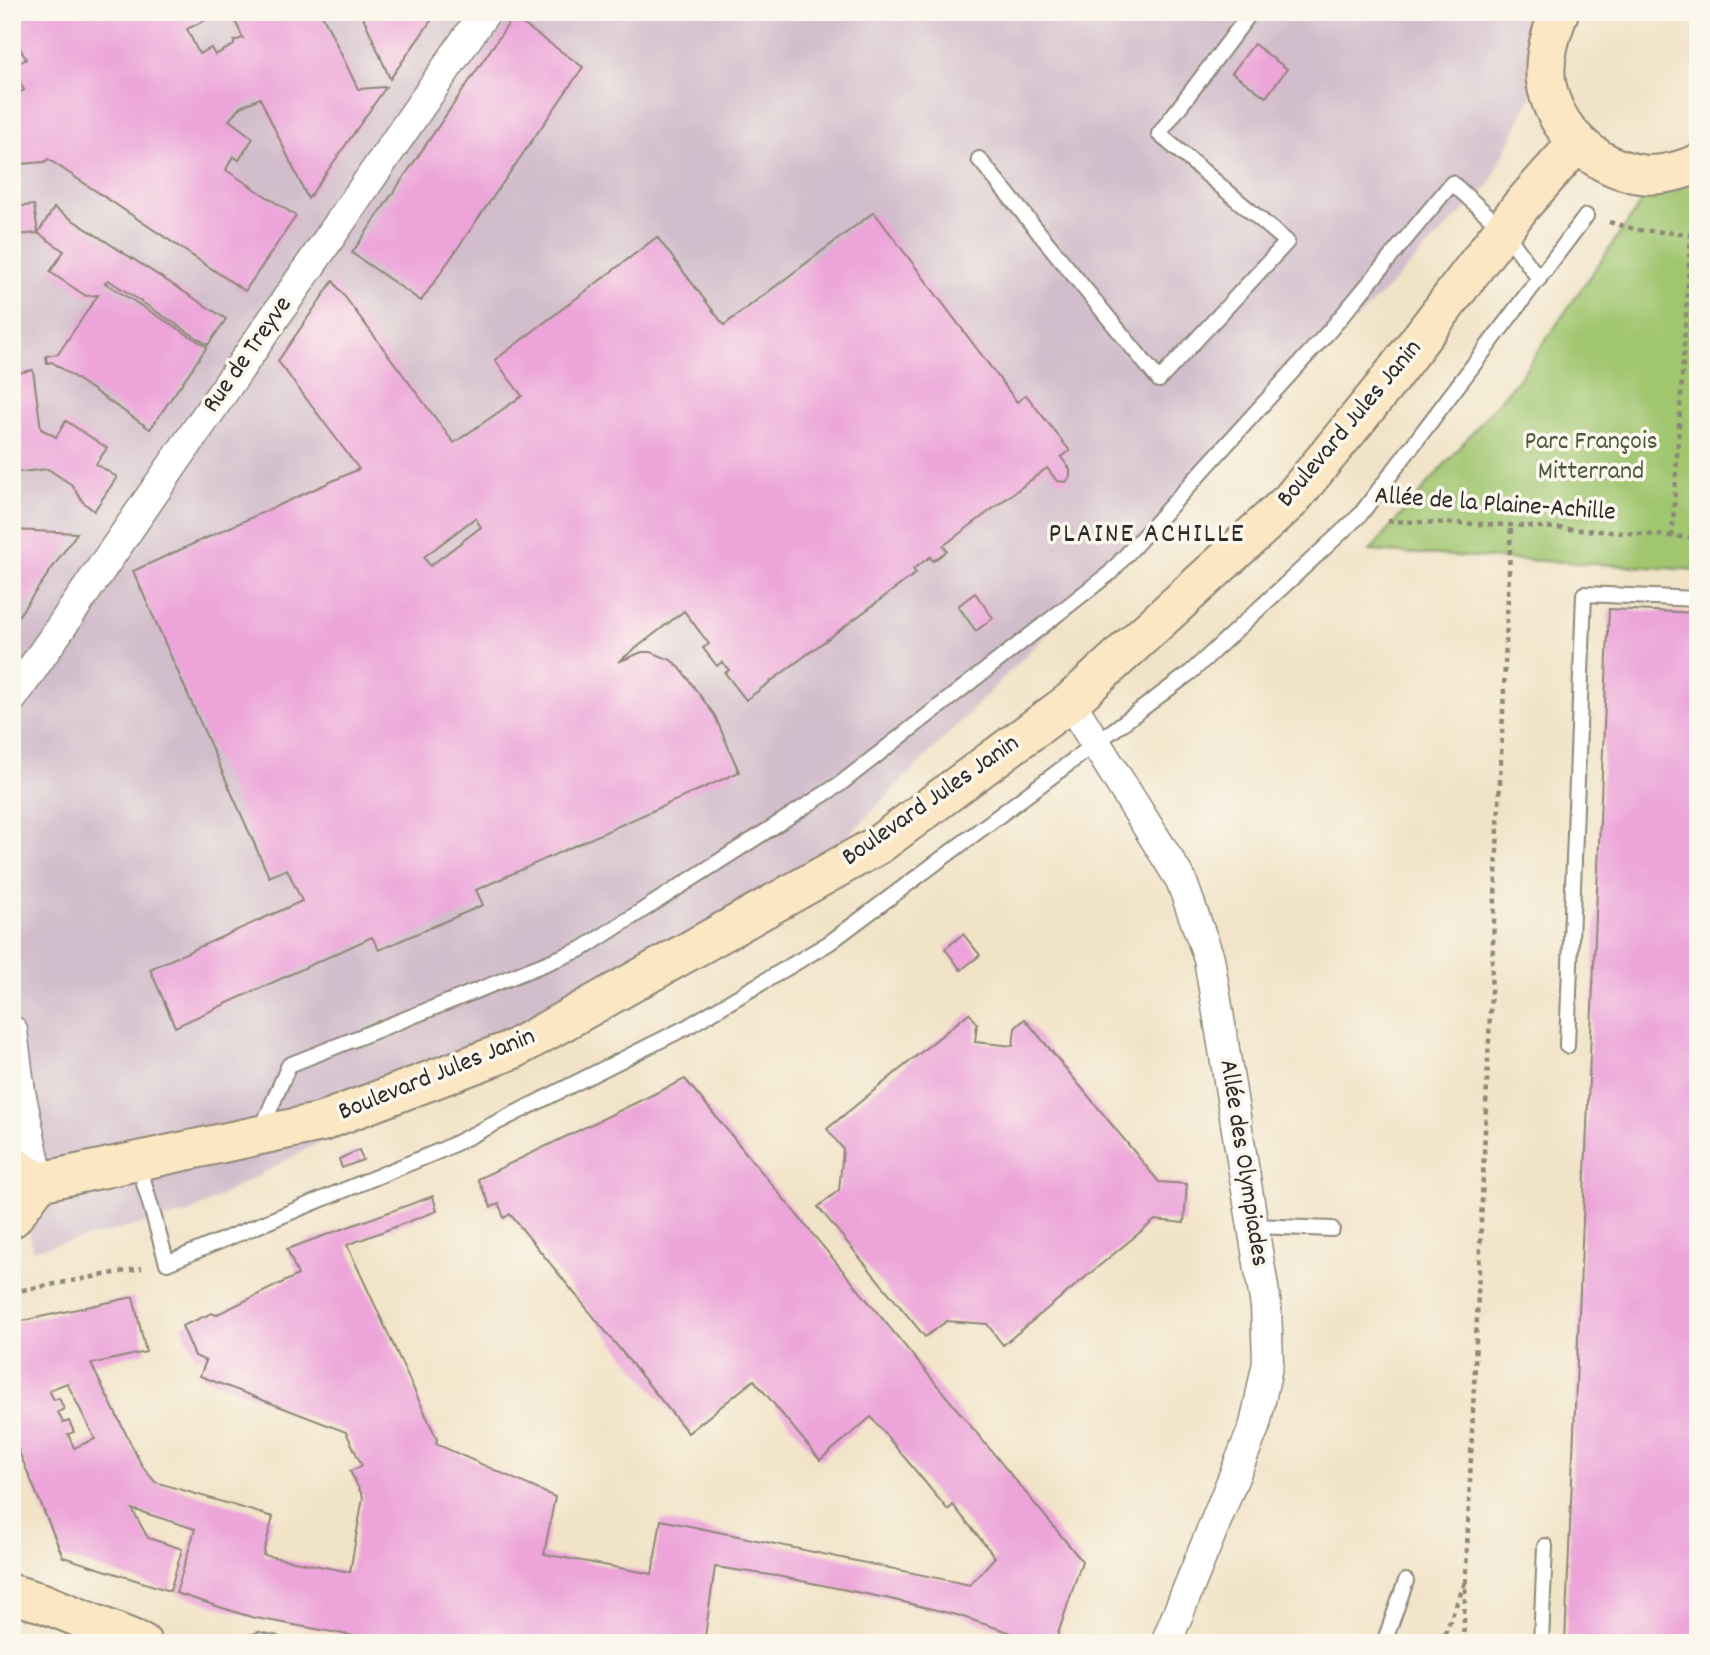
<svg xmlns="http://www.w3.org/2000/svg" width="1710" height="1655" font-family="Dekko,sans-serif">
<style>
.industrial{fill:#d1bdcb}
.green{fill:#a0c670;stroke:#66784e;stroke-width:2}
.building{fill:#eca4d9;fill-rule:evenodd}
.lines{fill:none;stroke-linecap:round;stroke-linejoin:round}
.service-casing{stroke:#8e8779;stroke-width:18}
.minor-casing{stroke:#8e8779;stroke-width:33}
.secondary-casing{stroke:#8e8779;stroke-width:42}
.path{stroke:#8e8779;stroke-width:4.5;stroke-dasharray:5 5;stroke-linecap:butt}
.service{stroke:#fff;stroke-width:14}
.minor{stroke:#fff;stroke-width:30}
.secondary{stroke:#fbe7c3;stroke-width:38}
.labels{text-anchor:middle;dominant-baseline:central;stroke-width:7;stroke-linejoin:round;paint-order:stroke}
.street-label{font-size:26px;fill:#2b2b2b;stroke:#fbf7ec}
.park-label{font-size:26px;fill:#4e5a40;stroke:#fbf7ec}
.neighbourhood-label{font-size:28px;letter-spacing:2px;fill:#2b2b2b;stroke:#fbf7ec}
</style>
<rect width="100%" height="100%" fill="#fbf7ec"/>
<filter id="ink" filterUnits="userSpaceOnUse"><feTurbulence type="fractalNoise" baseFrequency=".0143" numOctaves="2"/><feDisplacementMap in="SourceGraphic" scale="14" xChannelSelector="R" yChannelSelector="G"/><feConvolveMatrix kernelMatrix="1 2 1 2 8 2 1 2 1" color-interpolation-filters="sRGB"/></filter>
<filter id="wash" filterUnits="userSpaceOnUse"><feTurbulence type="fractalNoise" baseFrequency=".00686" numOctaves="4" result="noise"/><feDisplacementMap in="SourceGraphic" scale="28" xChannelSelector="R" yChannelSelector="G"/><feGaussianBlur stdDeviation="1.57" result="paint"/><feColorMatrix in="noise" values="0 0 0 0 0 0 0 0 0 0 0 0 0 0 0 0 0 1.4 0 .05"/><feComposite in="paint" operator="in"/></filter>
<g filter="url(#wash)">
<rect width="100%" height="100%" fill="#f1e3c7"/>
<path class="industrial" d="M172 12H1571L1489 185 807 877 187 1214 32 1250 12 1092V89Z"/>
<path class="green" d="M1698 174V570L1370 551 1520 377 1648 193Z"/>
<g id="blocks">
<g class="building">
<path d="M12 12H222L187 29 199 54 211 48 215 55 234 45V41L243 38 231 12H321L358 89 386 87 308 199 260 98 240 107 229 120 253 138 239 160 233 156 226 170 296 216 245 291 48 159 45 162 20 164 21 173 12 174V97L24 90 12 67 26 59 12 34Z"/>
<path d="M361 12H434L435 15 390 79Z"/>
<path d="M513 17 583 67 421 301 352 253Z"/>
<path d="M1254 44 1287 69 1266 97 1232 73Z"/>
<path d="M34 205 38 233 54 208 226 319 208 345 108 280 105 283 207 347 150 429 52 362 47 363 46 356 58 354 98 295 86 296 50 272 64 251 38 233 16 235V241H12V207Z"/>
<path d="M874 212 1017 402 1026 395 1070 451 1061 457 1070 469V477L1066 482 1057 481 1047 468 943 546 947 550 944 553 933 561 930 557 913 569 916 573 746 700 725 673 729 670 722 662 717 666 703 648 709 644 684 611 618 662 642 652H651L671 660 680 668 715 716 739 772 476 890 483 905 379 950 372 937 175 1027 150 969 302 901 287 869 269 877 133 571 359 469 278 361 333 281 454 443 522 396 495 360 657 237 724 325ZM475 518 481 527 430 566 424 557Z"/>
<path d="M33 370 41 429 56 437 66 421 107 448 96 464 117 477 94 511 83 502 72 485 48 469 12 473V374Z"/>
<path d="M12 530 77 533 19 615 12 616Z"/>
<path d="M975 593 993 618 976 631 958 606Z"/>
<path d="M1609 609 1698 613V1643H1565Z"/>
<path d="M963 934 980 955 961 970 945 949Z"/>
<path d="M969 1013 977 1023 975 1042 1013 1046 1015 1028 1025 1019 1159 1182 1187 1184 1184 1223 1155 1220 1003 1345 987 1324 947 1321 925 1337 818 1207 839 1190 843 1149 827 1129Z"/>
<path d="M685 1079 1082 1561 1055 1643H1042L957 1615 886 1598 777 1576 715 1567 704 1643H392L251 1617 176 1593 195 1529 132 1509 148 1538 182 1549 170 1591 63 1557 12 1435V1323L133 1297 146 1352 91 1364 142 1466 155 1482 273 1517 263 1555 350 1572 363 1497 350 1471 362 1466 346 1432 200 1376 206 1361 195 1356 182 1326 212 1313 216 1315 298 1275 287 1249 433 1196 437 1211 347 1245 437 1439 436 1444 555 1497 544 1554 652 1574 661 1520 970 1585 995 1557 953 1505 948 1510 871 1417 820 1460 754 1380 688 1433 510 1214 504 1218 499 1204 491 1207 478 1179ZM67 1383 95 1439 74 1448 68 1434 74 1432 69 1421 63 1423 58 1412 64 1409 59 1398 54 1400 49 1390Z"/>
<path d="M359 1150 363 1160 342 1168 339 1159Z"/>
</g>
</g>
</g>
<g filter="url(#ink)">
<use href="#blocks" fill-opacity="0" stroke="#8e8779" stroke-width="2"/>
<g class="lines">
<g class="service-casing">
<g id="service">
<path d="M979 159 1159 380 1287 242 1159 134 1251 12"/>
<path d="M1567 1046 1584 594 1698 599"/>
<path d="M261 1130 289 1065 582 949 840 784 1110 573 1331 329 1452 183 1503 229 1539 279"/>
<path d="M138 1162 167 1263 444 1149 687 1027 829 943 1191 672 1360 515 1586 216"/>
<path d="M1254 1226 1332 1229"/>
<path d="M250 1643 259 1640 274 1643"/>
<path d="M1384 1643 1406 1581"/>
<path d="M1541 1643 1545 1546"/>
</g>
</g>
<g class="minor-casing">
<g id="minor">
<path d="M12 698 485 12"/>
<path d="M1070 702 1181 880 1209 958 1266 1306 1268 1362 1255 1425 1166 1643"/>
<path d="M12 1031 20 1092 39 1182"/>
</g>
</g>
<g class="secondary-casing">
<g id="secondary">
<path d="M1559 12C1551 34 1543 57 1546 81 1553 128 1593 167 1640 174 1660 177 1679 171 1698 164"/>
<path d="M12 1165 39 1182 322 1122 339 1115 514 1049 878 845 1070 702 1290 501 1382 389 1521 206 1577 143"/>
<path d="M12 1218 39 1182"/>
<path d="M12 1594 43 1603 142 1643"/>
</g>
</g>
<g class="path">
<path d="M1609 222 1638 230 1691 234 1698 231"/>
<path d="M1388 521 1511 525 1698 538"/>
<path d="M1672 537 1691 234"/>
<path d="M12 1292 142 1268"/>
<path d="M1441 1643 1466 1580"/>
<path d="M1463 1643 1511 525"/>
</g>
<use href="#service" class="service"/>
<use href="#minor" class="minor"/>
<use href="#secondary" class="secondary"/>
</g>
</g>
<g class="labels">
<g class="street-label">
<text transform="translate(248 355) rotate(-55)">Rue de Treyve</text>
<text transform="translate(1350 424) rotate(-50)">Boulevard Jules Janin</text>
<text transform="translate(1495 505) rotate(4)">Allée de la Plaine-Achille</text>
<text transform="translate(931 801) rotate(-35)">Boulevard Jules Janin</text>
<text transform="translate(437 1075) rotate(-22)">Boulevard Jules Janin</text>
<text transform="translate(1243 1163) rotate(81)">Allée des Olympiades</text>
</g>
<g class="park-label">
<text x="1591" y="442">Parc François<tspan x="1591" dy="30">Mitterrand</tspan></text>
</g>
<g class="neighbourhood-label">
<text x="1147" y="536">PLAINE ACHILLE</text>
</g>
</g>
<rect width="1710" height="1655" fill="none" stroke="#fbf7ec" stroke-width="42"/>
</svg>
